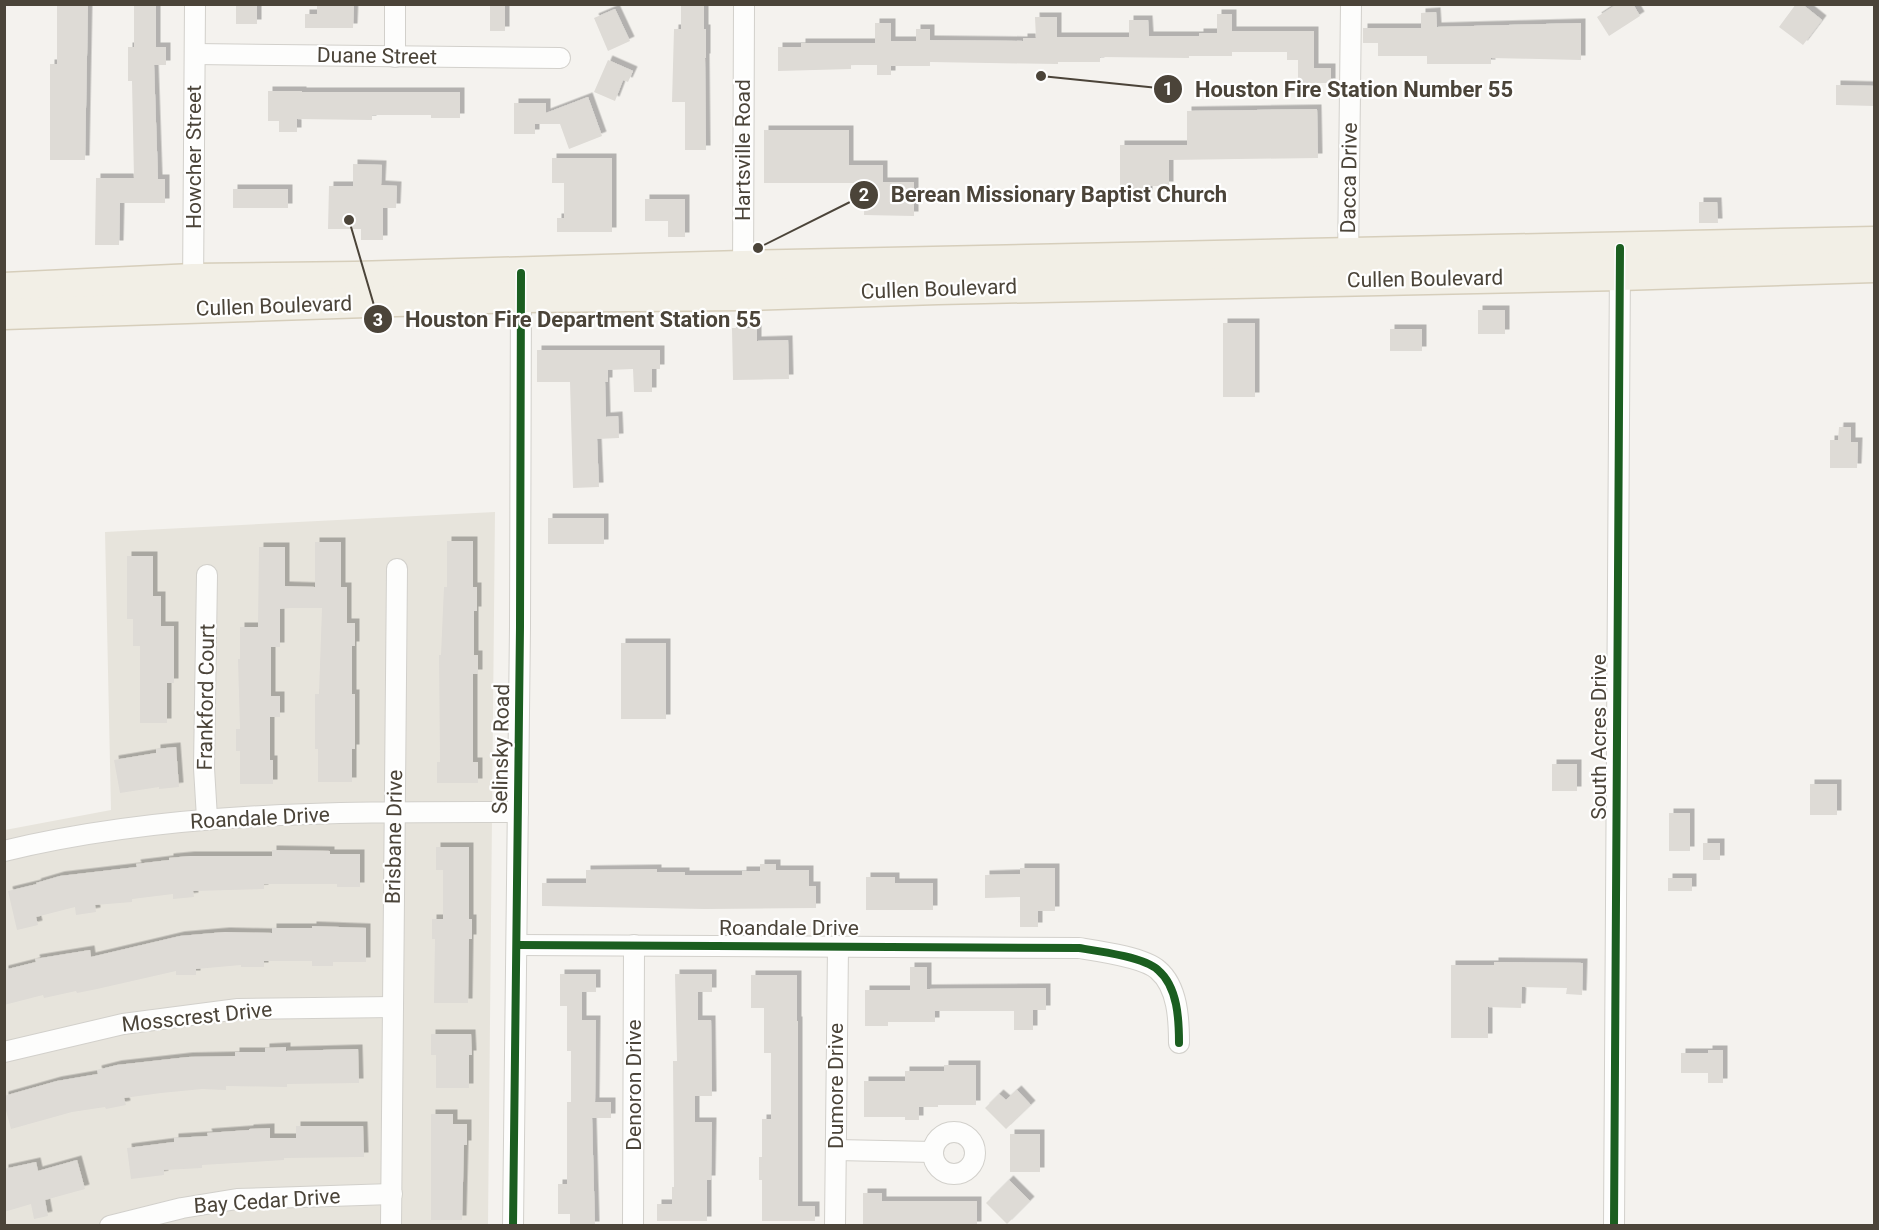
<svg xmlns="http://www.w3.org/2000/svg" width="1879" height="1230" font-family="Roboto,sans-serif">
<style>
.residential{fill:#e7e4dc}
.building{fill:#dedbd6;filter:url(#shadow)}
.lines{fill:none;stroke-linecap:round;stroke-linejoin:round}
.minor-casing{stroke:#d2d0cb;stroke-width:22}
.primary-casing{stroke:#d6cebb;stroke-width:33}
.minor{stroke:#fdfdfc;stroke-width:20}
.primary{stroke:#f2efe6;stroke-width:30}
.cycleway-casing{stroke:#fff;stroke-width:11}
.cycleway{stroke:#1b5e20;stroke-width:8}
.labels{text-anchor:middle;dominant-baseline:central;stroke-width:4.5;stroke-linejoin:round;paint-order:stroke}
.street-label{font-size:21px;fill:#4b4439;stroke:#fff}
.leader{fill:none;stroke:#4b4439;stroke-width:2}
.callout-dot{fill:#4b4439;stroke:#fff;stroke-width:2}
.mark-label{font-size:18px;text-anchor:middle;font-weight:bold;fill:#fff}
.callout-label{font-size:22px;text-anchor:middle;font-weight:bold;fill:#4b4439;stroke:#fff;stroke-width:4.5;stroke-linejoin:round;paint-order:stroke}
</style>
<defs>
<filter id="shadow"><feDropShadow dx="4.5" dy="-4.5" stdDeviation="0" flood-color="#0004"/></filter>
</defs>
<rect width="100%" height="100%" fill="#f4f2ee"/>
<path class="residential" d="M495 512 488 1225 5 1226V830L111 810 105 532Z"/>
<g class="building">
<path d="M57 4H88L85 160H50V64H57Z"/>
<rect x="236" y="4" width="21" height="20"/>
<path d="M317 4H354L353 28H305V14H317Z"/>
<rect x="490" y="4" width="15" height="27"/>
<path d="M681 4H704V29H706V58H705L706 150H685V102H672L674 29H681Z"/>
<path d="M1617 4H1633L1640 16 1609 36 1597 17Z"/>
<path d="M1796 4H1802L1822 20 1803 45 1779 27Z"/>
<path d="M134 6H156V47H166V65H154L158 179H165V203H120L119 245H95L96 178H134L132 81H128V47H134Z"/>
<path d="M615 9 630 41 608 51 594 18Z"/>
<path d="M1436 12 1437 27 1581 23V60L1491 58V64H1427V56H1378V43H1363V28H1421V13Z"/>
<path d="M1217 14H1232V31H1314V68H1331V83H1298V60H1287V52H1232V56H1189V58L1100 57V62H1058V64L930 62V66H891V75H877V65H851V69L778 71V47H801V43H875V23H891V41H916V29H930V40L1023 41V38H1036L1035 17H1057V37H1129V20H1148L1149 36H1199V33H1217Z"/>
<path d="M608 60 633 71 628 82 623 80 615 101 594 92Z"/>
<path d="M1836 85 1875 86V106L1836 105Z"/>
<path d="M268 91H302V92H460V118H431V115H372V120L297 119V132H279V121H268Z"/>
<path d="M588 97 602 136 569 149 560 124H535V134H514V103H546V113Z"/>
<path d="M1317 109 1318 158 1169 160V186H1148V196H1120V145H1187V111Z"/>
<path d="M764 130H849V165H883V182H914V216L864 215 865 183H764Z"/>
<path d="M552 158H612V232H557V218H564V183H552Z"/>
<path d="M353 164 382 165 381 185 397 186 396 208H383V240H361V229H328L329 186H353Z"/>
<rect x="233" y="189" width="55" height="19"/>
<path d="M645 199H685V237H668V221H645Z"/>
<path d="M1699 202H1717L1718 223H1699Z"/>
<rect x="1478" y="310" width="27" height="24"/>
<rect x="1223" y="323" width="32" height="74"/>
<path d="M732 328H757V341L788 340 789 379 733 380Z"/>
<rect x="1390" y="329" width="32" height="22"/>
<path d="M537 350H660V369H652V392H634L633 369 608 370V382H605L606 417 618 416 619 438 597 439 599 487 573 488 570 382H537Z"/>
<path d="M1839 427H1851V442H1858L1857 468H1830V440H1838Z"/>
<rect x="548" y="518" width="56" height="26"/>
<path d="M447 541H473V587H477V611H474V655H478V674H473V762H478V783H437V762H440L439 655H441L444 587H447Z"/>
<path d="M315 542H341V587H347V623H355V646H352V694H355V749H352V782H318V749H315V694H319L322 608H291L280 609V647H271V696H280V717H270V760H273V784H240V751H236V729H240L238 659H240V627H258L259 547H285V586L315 587Z"/>
<path d="M127 556H153V596H161V626H174V683H167V723H140V646H133V619H127Z"/>
<rect x="621" y="643" width="45" height="76"/>
<path d="M176 747 179 787 159 789V787L120 793 114 760 156 753V749Z"/>
<rect x="1552" y="764" width="25" height="27"/>
<rect x="1810" y="784" width="27" height="31"/>
<rect x="1669" y="813" width="21" height="38"/>
<rect x="1703" y="843" width="17" height="17"/>
<path d="M436 847H469V919H472V939H469L468 1003H434L435 939H432V919H443V870H436Z"/>
<path d="M272 850 330 851V854H360V887H337V884H264V889L193 891 194 897 173 899V894L132 899V902L95 905 96 912 76 915 75 907 36 917 38 925 17 930 8 891 37 884 36 883 60 876 137 867 136 864 169 860V858L190 856H272Z"/>
<path d="M760 864H776V870H809V886H816V908L705 909 542 906V883H586V870L657 869V872H685V875H742V871H760Z"/>
<path d="M1020 868H1055V911H1038V927H1020V897L985 898V875L1020 874Z"/>
<path d="M866 877H895V883H933V910H866Z"/>
<rect x="1668" y="878" width="24" height="13"/>
<path d="M312 926 366 928V962H333V966H312V961H264V967H241V965L196 969V975H176V971L97 989 77 993 76 991 44 998 43 995 4 1005V970L36 962 35 959 90 950 91 957 180 936 225 932 272 933V928H312Z"/>
<path d="M1494 962 1583 963 1582 995 1566 994 1567 988 1522 987 1521 1008 1488 1007V1038H1451V965H1494Z"/>
<path d="M910 967H927V989L1046 988V1010H1033V1030H1014V1011H935V1022H888V1026H865V990H910Z"/>
<path d="M560 974H596V992H582V1020H596L595 1102H611V1118H592L595 1226H570V1214H558V1184H567V1102H571V1051H567V1006H560Z"/>
<path d="M675 974H712V992H698V1020H711L712 1096H695V1122H712L711 1180H707V1221H657V1204H672V1187H674L673 1061H677Z"/>
<path d="M751 975H797V1021H798V1206H815V1221H762V1180H759V1157H762V1119H771V1053H764V1008H751Z"/>
<path d="M431 1034H471L472 1055H469V1088H436V1055H431Z"/>
<path d="M286 1047V1051L358 1049 359 1083 287 1084V1087L226 1086V1090L202 1089 161 1093 124 1098 126 1105 106 1109 105 1107 72 1112 11 1129 4 1103V1096L57 1081 98 1074 97 1070 117 1065 188 1057 235 1056V1052H265V1048Z"/>
<path d="M1708 1050H1723V1083H1708V1073H1681V1053H1708Z"/>
<path d="M944 1065H976V1105H938V1107H919V1120H905V1117H864V1081H905V1071H944Z"/>
<path d="M1017 1090 1031 1105 1006 1129 985 1108 999 1094 1006 1100Z"/>
<path d="M431 1114H453V1124H467V1145H464L462 1220H431Z"/>
<path d="M296 1126H363L364 1157 284 1158V1160L202 1165V1168L164 1170V1175L131 1179 127 1148 174 1142V1138L208 1136 207 1133 249 1130V1129L270 1128V1138H296Z"/>
<rect x="1010" y="1134" width="30" height="38"/>
<path d="M77 1160 85 1189 45 1200 48 1216 34 1219 31 1204 4 1212V1169L36 1162 38 1171Z"/>
<path d="M1009 1180 1030 1201 1007 1224 986 1203Z"/>
<path d="M863 1193H882V1201H977V1226H863Z"/>
</g>
<g class="lines">
<g class="minor-casing">
<g id="minor">
<path d="M195 54 560 58"/>
<path d="M395 57V4"/>
<path d="M1348 263 1351 4"/>
<path d="M743 278 744 4"/>
<path d="M193 290 195 4"/>
<path d="M207 818 204 768 207 575"/>
<path d="M4 851C172 810 347 812 518 812"/>
<path d="M517 945 1079 948C1098 951 1144 957 1158 970 1178 987 1179 1020 1179 1043"/>
<path d="M4 1052 123 1024 238 1009 393 1007"/>
<circle cx="954" cy="1153" r="21"/>
<path d="M836 1150 933 1152"/>
<path d="M110 1226 182 1208 237 1199 392 1194"/>
<path d="M391 1226 397 569"/>
<path d="M513 1226 520 627 521 286"/>
<path d="M633 1226 634 945"/>
<path d="M835 1226 838 946"/>
<path d="M1614 1226 1620 263"/>
</g>
</g>
<g class="primary-casing">
<g id="primary">
<path d="M4 288 193 279 355 277 742 266 1874 242"/>
<path d="M4 314 521 297 744 295 938 289 1620 275 1874 267"/>
</g>
</g>
<use href="#minor" class="minor"/>
<use href="#primary" class="primary"/>
<g class="cycleway-casing">
<g id="cycleway">
<path d="M517 945 1079 948C1098 951 1144 957 1158 970 1178 987 1179 1020 1179 1043"/>
<path d="M513 1226 520 627 521 273"/>
<path d="M1614 1226 1620 248"/>
</g>
</g>
<use href="#cycleway" class="cycleway"/>
</g>
<g class="labels">
<g class="street-label">
<text transform="translate(377 56) rotate(1)">Duane Street</text>
<text transform="translate(743 150) rotate(-90)">Hartsville Road</text>
<text transform="translate(194 157) rotate(-90)">Howcher Street</text>
<text transform="translate(1349 178) rotate(-89)">Dacca Drive</text>
<text transform="translate(1425 279) rotate(-1)">Cullen Boulevard</text>
<text transform="translate(939 289) rotate(-2)">Cullen Boulevard</text>
<text transform="translate(274 306) rotate(-2)">Cullen Boulevard</text>
<text transform="translate(206 697) rotate(-89)">Frankford Court</text>
<text transform="translate(1599 737) rotate(-90)">South Acres Drive</text>
<text transform="translate(501 749) rotate(-89)">Selinsky Road</text>
<text transform="translate(260 818) rotate(-3)">Roandale Drive</text>
<text transform="translate(394 837) rotate(-89)">Brisbane Drive</text>
<text x="789" y="928">Roandale Drive</text>
<text transform="translate(197 1017) rotate(-6)">Mosscrest Drive</text>
<text transform="translate(634 1085) rotate(-90)">Denoron Drive</text>
<text transform="translate(836 1086) rotate(-90)">Dumore Drive</text>
<text transform="translate(267 1201) rotate(-4)">Bay Cedar Drive</text>
</g>
</g>
<path class="leader" d="M1041 76L1168 89M758 248L864 195M349 220L378 319"/>
<g class="callout-dot">
<circle cx="1041" cy="76" r="6"/>
<circle cx="758" cy="248" r="6"/>
<circle cx="349" cy="220" r="6"/>
<circle cx="1168" cy="89" r="15"/>
<circle cx="864" cy="195" r="15"/>
<circle cx="378" cy="319" r="15"/>
</g>
<g class="mark-label">
<text x="1168" y="95">1</text>
<text x="864" y="201">2</text>
<text x="378" y="326">3</text>
</g>
<g class="callout-label">
<text x="1354" y="97">Houston Fire Station Number 55</text>
<text x="1059" y="202">Berean Missionary Baptist Church</text>
<text x="583" y="327">Houston Fire Department Station 55</text>
</g>
<rect width="1879" height="1230" fill="none" stroke="#4b4439" stroke-width="12"/>
</svg>
